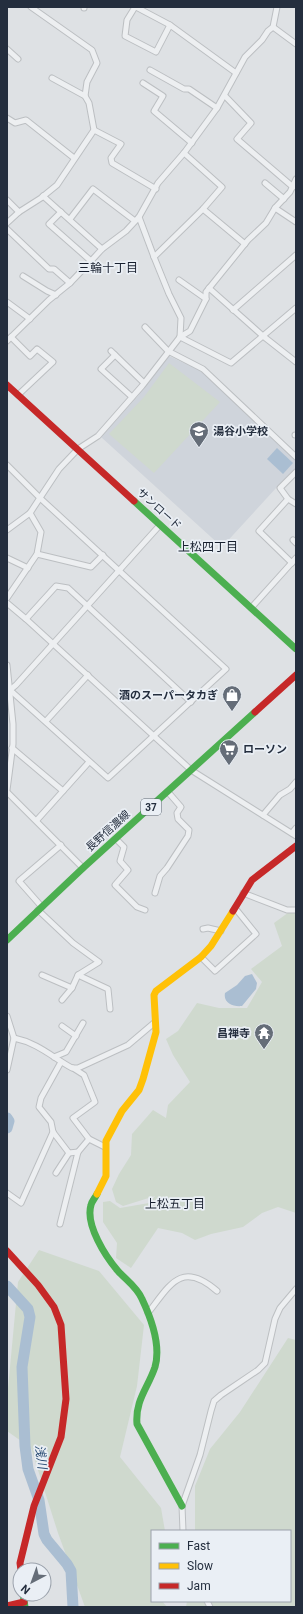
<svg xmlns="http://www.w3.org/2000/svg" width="303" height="1614" font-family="Roboto,'Noto Sans JP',sans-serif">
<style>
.built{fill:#cfd4db}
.green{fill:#cfd9ce}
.water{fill:#aabed2}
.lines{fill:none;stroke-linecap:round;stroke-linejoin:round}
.river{stroke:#aabed2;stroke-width:11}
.street-casing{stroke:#bcbfc2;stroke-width:7}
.street{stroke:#edeff1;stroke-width:5}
.fast{stroke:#4caf50;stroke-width:7}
.slow{stroke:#ffc107;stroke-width:7}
.jam{stroke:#c62828;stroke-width:7}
.labels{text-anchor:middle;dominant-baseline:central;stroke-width:3.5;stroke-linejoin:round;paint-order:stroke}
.shield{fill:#eaeff5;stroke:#5f6875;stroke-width:1}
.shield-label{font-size:10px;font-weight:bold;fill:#242e3e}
.poi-label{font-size:11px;font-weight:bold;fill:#242e3e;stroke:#eaeff5;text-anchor:start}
.street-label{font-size:11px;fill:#242e3e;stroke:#eaeff5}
.neighbourhood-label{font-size:12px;fill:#171f2e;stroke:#eaeff5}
.water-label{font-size:12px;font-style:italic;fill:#2c4e75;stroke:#eaeff5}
</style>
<rect width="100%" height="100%" fill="#dee1e4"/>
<path class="built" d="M169 356 203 372 296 459V469L277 487 222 547 101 437 138 396Z"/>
<g class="green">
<path d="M169 363 220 402 154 473 109 434 144 397Z"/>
<path d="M296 907V1213L278 1207 262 1213 243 1227 211 1234 195 1240 182 1233 158 1228 131 1268 116 1258 117 1243 103 1222V1202L110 1201 120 1208 149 1203 155 1196 123 1206 116 1202 112 1189 119 1174 131 1155 132 1134 153 1110 166 1118 168 1105 190 1082 173 1055 166 1039 178 1031 197 1003 219 1008H247L262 982 251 969 282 946 274 923Z"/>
<path d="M39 1250 99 1271 144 1325 137 1386 120 1457 161 1508 165 1531H152V1601H162L167 1607H85L58 1533 31 1448 7 1431V1399L18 1282Z"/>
<path d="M288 1338 296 1340V1607H186L187 1601H290V1531H195V1486L210 1449 240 1412Z"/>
</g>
<g class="water">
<path d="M277 448 293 463 283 474 267 459Z"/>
<path d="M252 974 257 983 256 989 242 1006C233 1007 223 1003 225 993L237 985 245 976Z"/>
</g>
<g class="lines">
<g class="river">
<path d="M7 1118 9 1121 7 1128"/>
<path d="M7 1286 28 1309 30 1317 22 1367 25 1446 28 1469 39 1500 44 1534 47 1540 67 1564 71 1571 73 1607"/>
</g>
<g class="street-casing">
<g id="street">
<path d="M135 7 127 20 125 36 156 52 170 25"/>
<path d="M136 7 170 25 236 73"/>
<path d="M84 8V7"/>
<path d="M273 27 296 44"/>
<path d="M7 49 18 59"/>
<path d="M150 70 184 89H189L217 108"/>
<path d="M52 78 85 96"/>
<path d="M143 83 163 96 154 111 192 143"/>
<path d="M225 96 251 123 237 139 293 187"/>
<path d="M7 118 15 123 26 120 74 158"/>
<path d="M94 130 121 144 111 158 112 163 156 189"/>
<path d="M265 183 284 199"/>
<path d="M43 196 102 249"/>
<path d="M7 200 19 212"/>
<path d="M275 208 296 222"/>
<path d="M203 209 245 244"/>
<path d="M61 212 49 224 91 261"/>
<path d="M139 217 154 257 169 294 181 318 180 337"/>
<path d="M70 219 93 189 135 221"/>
<path d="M7 223 19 212 41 198 57 185 94 130 89 103 85 96 87 82 97 63 92 50 31 7"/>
<path d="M7 229 49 269H54L70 283"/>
<path d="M154 257 203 209 222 187 184 153"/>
<path d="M23 276 47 291 56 295"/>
<path d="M179 280 206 299"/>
<path d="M209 288 263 336 296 362"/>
<path d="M7 302 30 319"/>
<path d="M233 310 296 255"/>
<path d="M145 327 168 351 203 369 296 457"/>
<path d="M11 337 30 356 37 349 53 362 18 395"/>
<path d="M180 337 231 363 296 308"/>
<path d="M7 341 49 300 70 283 91 261 102 249 126 231 139 217 158 183 184 153 217 108 245 57 262 40 268 31 273 27 277 7"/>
<path d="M111 351 144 383"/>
<path d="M115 355 101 369 132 397"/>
<path d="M295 435H296"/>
<path d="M7 465 40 498 226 669 108 778 10 690"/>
<path d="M296 472 280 488 288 499 296 504"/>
<path d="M288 499 259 531 292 563"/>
<path d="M7 530 30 513"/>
<path d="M293 540 296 543"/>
<path d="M37 554 91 567 103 555"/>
<path d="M7 558 28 568"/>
<path d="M7 598 37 554 41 532 30 513 59 469 78 449 98 436 142 386 180 337 190 331 206 299V292L248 240 266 223 275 208 290 192 296 179"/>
<path d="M7 603 26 619 191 770 296 836"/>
<path d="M251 608 296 558"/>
<path d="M26 619 56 586 68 588 191 702"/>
<path d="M7 665 13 724V744L7 790"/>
<path d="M10 690 16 685 160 525"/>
<path d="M46 721 88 675"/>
<path d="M12 748 63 791"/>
<path d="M7 792 83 868"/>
<path d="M263 815 280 795 290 789 296 782"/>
<path d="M37 820 89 762"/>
<path d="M292 833 296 828"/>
<path d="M116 839 124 847 120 861 128 870 115 885 137 907 145 910"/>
<path d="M155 893 160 876 167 868 188 836 189 830 178 819 177 813 181 807 168 792"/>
<path d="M243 893 287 910H296"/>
<path d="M42 907 19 881 61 845"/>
<path d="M38 910 73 943 99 962 78 975 72 988 62 1000"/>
<path d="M203 929 208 928 221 931"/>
<path d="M201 957 215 971 256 934 235 908"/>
<path d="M42 975 72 988"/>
<path d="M78 975 108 989 110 1009"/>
<path d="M7 1016 14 1038 7 1070"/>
<path d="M62 1026 76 1036"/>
<path d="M14 1038C38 1043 52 1057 72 1068H78L128 1045 154 1023"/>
<path d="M54 1057 66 1052 83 1023"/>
<path d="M61 1062 41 1098 39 1107 51 1122 53 1132 69 1153 78 1152"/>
<path d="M73 1068 84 1075 95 1102 73 1118 89 1139"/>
<path d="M56 1173 69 1153"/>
<path d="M7 1193 21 1203 53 1132"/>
<path d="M60 1224 78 1152 89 1139 105 1147"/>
<path d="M148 1313C170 1285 181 1260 217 1291"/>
<path d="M183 1531 182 1506 200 1455 211 1411 214 1401 221 1395 258 1370 265 1363 275 1319 280 1308 296 1289"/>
<path d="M207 1601 210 1607"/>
</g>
</g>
<use href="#street" class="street"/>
<g class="fast">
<path d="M134 501 296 649"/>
<path d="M7 940 83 868 255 712"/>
<path d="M97 1194C95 1198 92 1201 91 1205 85 1225 106 1257 118 1271 126 1280 137 1287 142 1299 151 1318 161 1346 155 1367 148 1388 135 1400 137 1424L182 1506"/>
<path d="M23 1594 25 1607"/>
</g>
<path class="slow" d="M97 1194 106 1176V1141L122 1111 139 1090 143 1079 156 1032 154 995 156 991 201 957 211 946 233 911"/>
<g class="jam">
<path d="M7 385 134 501"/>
<path d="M255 712 296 675"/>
<path d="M233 911 252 880 296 846"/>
<path d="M7 1251 38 1285 54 1307 61 1325 66 1399 61 1437 34 1506 20 1563 21 1570"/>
<path d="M7 1606 24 1602"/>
</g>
</g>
<defs>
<g id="school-pin" transform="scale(1)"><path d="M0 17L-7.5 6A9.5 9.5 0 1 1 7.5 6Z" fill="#656d78" stroke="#eaeff5"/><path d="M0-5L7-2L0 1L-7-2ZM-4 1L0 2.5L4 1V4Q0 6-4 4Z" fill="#fff"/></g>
<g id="shop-pin" transform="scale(1)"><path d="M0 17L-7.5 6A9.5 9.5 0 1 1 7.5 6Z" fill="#656d78" stroke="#eaeff5"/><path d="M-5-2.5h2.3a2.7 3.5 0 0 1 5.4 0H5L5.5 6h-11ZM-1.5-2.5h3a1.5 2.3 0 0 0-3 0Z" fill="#fff"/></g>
<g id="supermarket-pin" transform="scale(1)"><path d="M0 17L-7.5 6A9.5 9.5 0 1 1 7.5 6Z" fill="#656d78" stroke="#eaeff5"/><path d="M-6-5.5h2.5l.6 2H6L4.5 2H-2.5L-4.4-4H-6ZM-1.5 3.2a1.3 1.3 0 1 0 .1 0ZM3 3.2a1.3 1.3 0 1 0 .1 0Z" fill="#fff"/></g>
<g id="temple-pin" transform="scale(1)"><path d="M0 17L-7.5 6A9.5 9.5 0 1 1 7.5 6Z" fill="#656d78" stroke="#eaeff5"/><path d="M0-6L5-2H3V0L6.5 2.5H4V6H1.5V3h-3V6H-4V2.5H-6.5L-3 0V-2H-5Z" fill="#fff"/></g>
</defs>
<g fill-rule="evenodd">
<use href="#school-pin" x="199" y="431"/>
<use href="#shop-pin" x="232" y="695"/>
<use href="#supermarket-pin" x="229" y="749"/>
<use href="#temple-pin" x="264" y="1033"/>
</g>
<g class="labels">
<rect class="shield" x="141" y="799" width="20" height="16" rx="3"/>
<g class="shield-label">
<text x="151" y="807">37</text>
</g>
<g class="poi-label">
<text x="213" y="431">湯谷小学校</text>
<text x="218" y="695" text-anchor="end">酒のスーパータカぎ</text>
<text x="243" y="749">ローソン</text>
<text x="250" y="1033" text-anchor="end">昌禅寺</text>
</g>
<g class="street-label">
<text transform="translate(159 509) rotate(42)">サンロード</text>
<text transform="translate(108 831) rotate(-42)">長野信濃線</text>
</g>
<g class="neighbourhood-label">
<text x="108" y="268">三輪十丁目</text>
<text x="208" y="547">上松四丁目</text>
<text x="175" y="1204">上松五丁目</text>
</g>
<g class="water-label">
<text transform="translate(41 1457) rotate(83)">浅川</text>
</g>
</g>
<rect width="303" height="1614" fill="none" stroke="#242e3e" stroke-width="16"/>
<rect x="151" y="1530" width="140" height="72" fill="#eaeff5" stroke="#9ba2ac"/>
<rect x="159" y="1543" width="20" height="6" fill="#4caf50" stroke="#9ba2ac"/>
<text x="187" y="1550" font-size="12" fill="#242e3e">Fast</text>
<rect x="159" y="1563" width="20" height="6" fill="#ffc107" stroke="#9ba2ac"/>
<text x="187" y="1570" font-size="12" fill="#242e3e">Slow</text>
<rect x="159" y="1583" width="20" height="6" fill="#c62828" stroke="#9ba2ac"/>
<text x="187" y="1590" font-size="12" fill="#242e3e">Jam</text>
<g transform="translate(32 1582) rotate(221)"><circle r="19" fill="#eaeff5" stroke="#9ba2ac"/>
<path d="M0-3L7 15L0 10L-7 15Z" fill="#656d78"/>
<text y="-6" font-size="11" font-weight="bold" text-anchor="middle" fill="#242e3e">N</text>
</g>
</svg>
